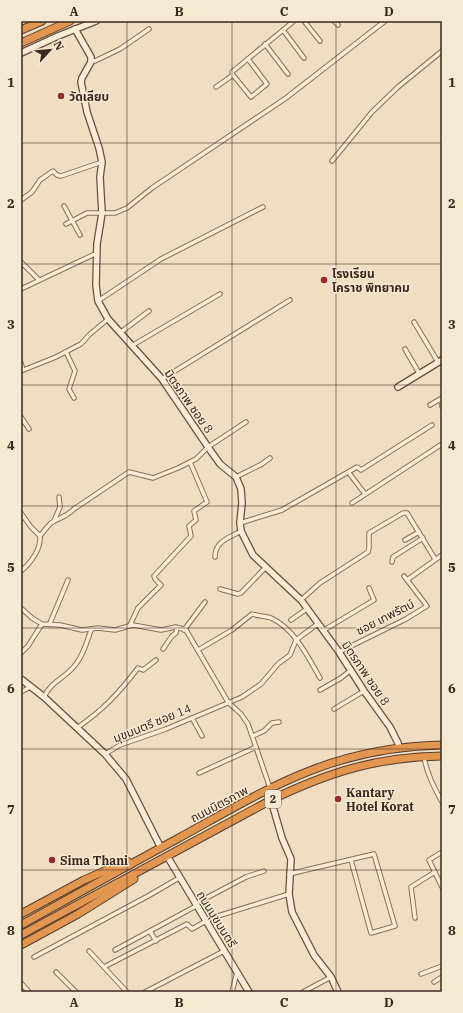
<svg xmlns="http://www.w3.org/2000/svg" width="463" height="1013" font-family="'IBM Plex Serif','Noto Sans Thai',serif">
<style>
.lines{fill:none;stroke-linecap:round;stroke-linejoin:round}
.street-casing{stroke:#896e58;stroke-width:5.5}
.secondary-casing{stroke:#6b4f3b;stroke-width:8}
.highway-casing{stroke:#573d2d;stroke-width:9}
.street{stroke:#faecd5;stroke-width:3.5}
.secondary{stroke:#faecd5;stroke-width:5.5}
.highway{stroke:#e2964f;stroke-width:7}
.grid{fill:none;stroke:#39281d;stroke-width:1;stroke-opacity:0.55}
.poi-dot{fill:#9a2630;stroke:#f6e9d1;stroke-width:1.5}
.labels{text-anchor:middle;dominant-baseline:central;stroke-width:3;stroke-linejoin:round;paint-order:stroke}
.shield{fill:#f6e9d1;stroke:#726253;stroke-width:1}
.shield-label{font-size:11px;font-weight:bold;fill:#39281d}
.poi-label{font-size:12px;font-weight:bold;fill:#39281d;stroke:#f6e9d1;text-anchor:start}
.street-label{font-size:12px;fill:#39281d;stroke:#f6e9d1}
.neatline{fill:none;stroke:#39281d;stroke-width:1.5}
.grid-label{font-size:13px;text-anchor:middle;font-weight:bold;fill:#39281d}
</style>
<rect width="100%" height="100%" fill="#efdec1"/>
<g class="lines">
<g class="street-casing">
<g id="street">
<path d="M304 21 320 41"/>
<path d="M334 21 338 25"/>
<path d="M283 30 304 58"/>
<path d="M265 44 288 74"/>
<path d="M91 60 95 61 120 49 149 29"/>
<path d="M233 75 251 97 267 84 248 59"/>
<path d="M216 87 233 75 232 72 294 21"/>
<path d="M332 161 372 112 398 87 442 51"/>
<path d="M21 200 32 192 40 180 53 171 57 175 61 176 102 162"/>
<path d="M64 206 80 235"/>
<path d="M66 224 87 213H115L127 208 152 188 286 98 385 21"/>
<path d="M21 262 39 280"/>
<path d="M21 289 97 253"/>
<path d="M98 301 161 259 263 207"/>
<path d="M414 322 438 362"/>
<path d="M121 332 149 311"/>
<path d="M133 345 220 294"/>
<path d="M405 349 419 373"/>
<path d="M66 352 75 371 69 389 74 398"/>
<path d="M21 363 23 370"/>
<path d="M21 371 56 357 75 347 81 344 89 335 108 319"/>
<path d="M162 379 290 300"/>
<path d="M441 399 442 407"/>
<path d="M430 405 442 398"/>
<path d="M21 417 29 429"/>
<path d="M349 473 365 494"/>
<path d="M236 477 262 464 270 458"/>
<path d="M352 503 442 444"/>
<path d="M21 513 31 527 40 536"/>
<path d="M54 521 60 507 59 497"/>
<path d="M240 523 282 510 357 467 361 470 432 425"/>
<path d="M405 540 419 532"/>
<path d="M215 557C215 541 229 538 241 531"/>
<path d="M392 562 393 557 423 538"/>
<path d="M21 571C31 563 41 549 40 536 44 531 47 527 51 523 60 517 65 518 74 509L129 472 153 478 178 468 196 459 208 447 246 422"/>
<path d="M407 580 442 555"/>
<path d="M220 589 238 594 241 593 265 568"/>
<path d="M301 600 320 583 368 552 369 548V533L403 513H407L435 559"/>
<path d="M21 608 32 618 42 624 60 625 82 630 98 628 115 630 133 625 161 630 176 627 186 630 228 702 241 714 248 724 270 788"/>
<path d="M291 620 308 608"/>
<path d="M50 623 68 580"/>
<path d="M130 625 138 608 161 585 155 579 154 576 191 536 189 526 196 520 194 511 207 502 190 462"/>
<path d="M184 630 205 602"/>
<path d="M324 630 374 600 369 588"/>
<path d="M163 649 172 636 176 633 177 628"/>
<path d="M198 650 232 630 252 614C258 616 265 616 271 618 294 628 308 657 320 678"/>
<path d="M339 652 406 619 427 606 404 576"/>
<path d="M21 653 28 646 42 624"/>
<path d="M320 690 341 678 351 670"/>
<path d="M21 692 30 687"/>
<path d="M44 697C50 682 67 677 76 664 84 654 87 641 91 630"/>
<path d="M334 709 364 691"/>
<path d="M192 718 202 736"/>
<path d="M77 728C104 709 118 694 138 668L143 670 156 660"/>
<path d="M253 736 264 731 272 723 279 722"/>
<path d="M105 754 120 745 166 729 242 697 261 684 278 664 290 655 296 640 319 623"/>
<path d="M424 757C427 774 434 787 442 802"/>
<path d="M199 773 256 747"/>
<path d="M442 852 429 860 442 887"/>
<path d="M289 874 374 854 395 926 371 933 351 860"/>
<path d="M195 904 246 877 264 871"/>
<path d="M415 918 411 887 435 872"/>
<path d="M205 920 289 894"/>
<path d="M150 931 156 941"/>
<path d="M115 950 196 906"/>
<path d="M89 951 127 992"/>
<path d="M34 957 148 896 179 878"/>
<path d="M104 967 187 924 192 929 206 921"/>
<path d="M56 972 76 992"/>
<path d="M421 974 442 966"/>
<path d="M434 982 442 977"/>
<path d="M21 983 29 992"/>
<path d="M145 992 224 951"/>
<path d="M232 992 237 972"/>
<path d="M303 992 331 977"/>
</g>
</g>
<g class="secondary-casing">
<g id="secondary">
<path d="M75 29 91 57V62L82 78 81 82 87 112 99 148 102 162 100 177 102 213 97 244 96 285 98 301 108 319 162 379 208 447 220 464 236 477 241 489 242 503 240 523 241 531 253 555 301 600 339 652 364 691 390 727 398 743 399 748"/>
<path d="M21 53 58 36 96 21"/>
<path d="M398 387 442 360"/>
<path d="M21 679 44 697 105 754 126 779 161 848"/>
<path d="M271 800 282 838 291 859 289 894 292 912 314 955 331 977 338 992"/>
<path d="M167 856 249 992"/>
</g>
</g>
<g class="highway-casing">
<g id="highway">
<path d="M21 30 42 21"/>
<path d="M21 43 70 21"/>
<path d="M21 914 84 880 127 861 131 864"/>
<path d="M21 925C73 896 125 867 177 839 221 815 265 788 312 770 353 754 398 746 442 745"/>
<path d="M21 935 271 800C329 772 377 757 442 756"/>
<path d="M21 945 78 914 134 879"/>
</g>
</g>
<use href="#street" class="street"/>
<use href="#secondary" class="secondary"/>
<use href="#highway" class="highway"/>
</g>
<path class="grid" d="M127 21V992M232 21V992M336 21V992M21 143H442M21 264H442M21 385H442M21 506H442M21 628H442M21 749H442M21 870H442"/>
<g class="poi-dot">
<circle cx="61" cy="96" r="4"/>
<circle cx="324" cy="280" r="4"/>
<circle cx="338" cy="799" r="4"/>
<circle cx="52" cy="860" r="4"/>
</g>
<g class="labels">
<rect class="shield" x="265" y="790" width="16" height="18" rx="3"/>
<g class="shield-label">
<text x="273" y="799">2</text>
</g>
<g class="poi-label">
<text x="69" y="96">วัดเลียบ</text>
<text x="332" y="273">โรงเรียน<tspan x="332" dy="14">โคราช พิทยาคม</tspan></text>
<text x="346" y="792">Kantary<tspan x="346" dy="14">Hotel Korat</tspan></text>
<text x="60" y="860">Sima Thani</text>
</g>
<g class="street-label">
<text transform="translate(189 401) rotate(55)">มิตรภาพ ซอย 8</text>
<text transform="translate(385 617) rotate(-27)">ซอย เทพรัตน์</text>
<text transform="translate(366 673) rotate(56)">มิตรภาพ ซอย 8</text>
<text transform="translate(152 723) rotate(-22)">มุขมนตรี ซอย 14</text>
<text transform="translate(219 804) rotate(-28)">ถนนมิตรภาพ</text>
<text transform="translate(217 919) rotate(58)">ถนนมุขมนตรี</text>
</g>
</g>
<rect width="463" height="1013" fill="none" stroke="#f6e9d1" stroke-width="44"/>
<g transform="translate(50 50) rotate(63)" stroke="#f6e9d1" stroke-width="3" paint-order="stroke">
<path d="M0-3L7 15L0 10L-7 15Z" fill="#39281d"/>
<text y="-6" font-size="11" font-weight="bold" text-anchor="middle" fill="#39281d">N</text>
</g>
<rect x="22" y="22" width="419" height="969" class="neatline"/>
<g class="grid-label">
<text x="74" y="16">A</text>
<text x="179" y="16">B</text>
<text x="284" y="16">C</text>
<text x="389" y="16">D</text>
<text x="11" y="87">1</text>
<text x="452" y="87">1</text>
<text x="11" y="208">2</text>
<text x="452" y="208">2</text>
<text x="11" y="329">3</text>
<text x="452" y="329">3</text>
<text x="11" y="450">4</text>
<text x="452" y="450">4</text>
<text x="11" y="572">5</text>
<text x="452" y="572">5</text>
<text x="11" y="693">6</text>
<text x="452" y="693">6</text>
<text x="11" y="814">7</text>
<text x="452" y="814">7</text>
<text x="11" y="935">8</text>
<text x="452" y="935">8</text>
<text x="74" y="1007">A</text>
<text x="179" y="1007">B</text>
<text x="284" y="1007">C</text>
<text x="389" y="1007">D</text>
</g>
</svg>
